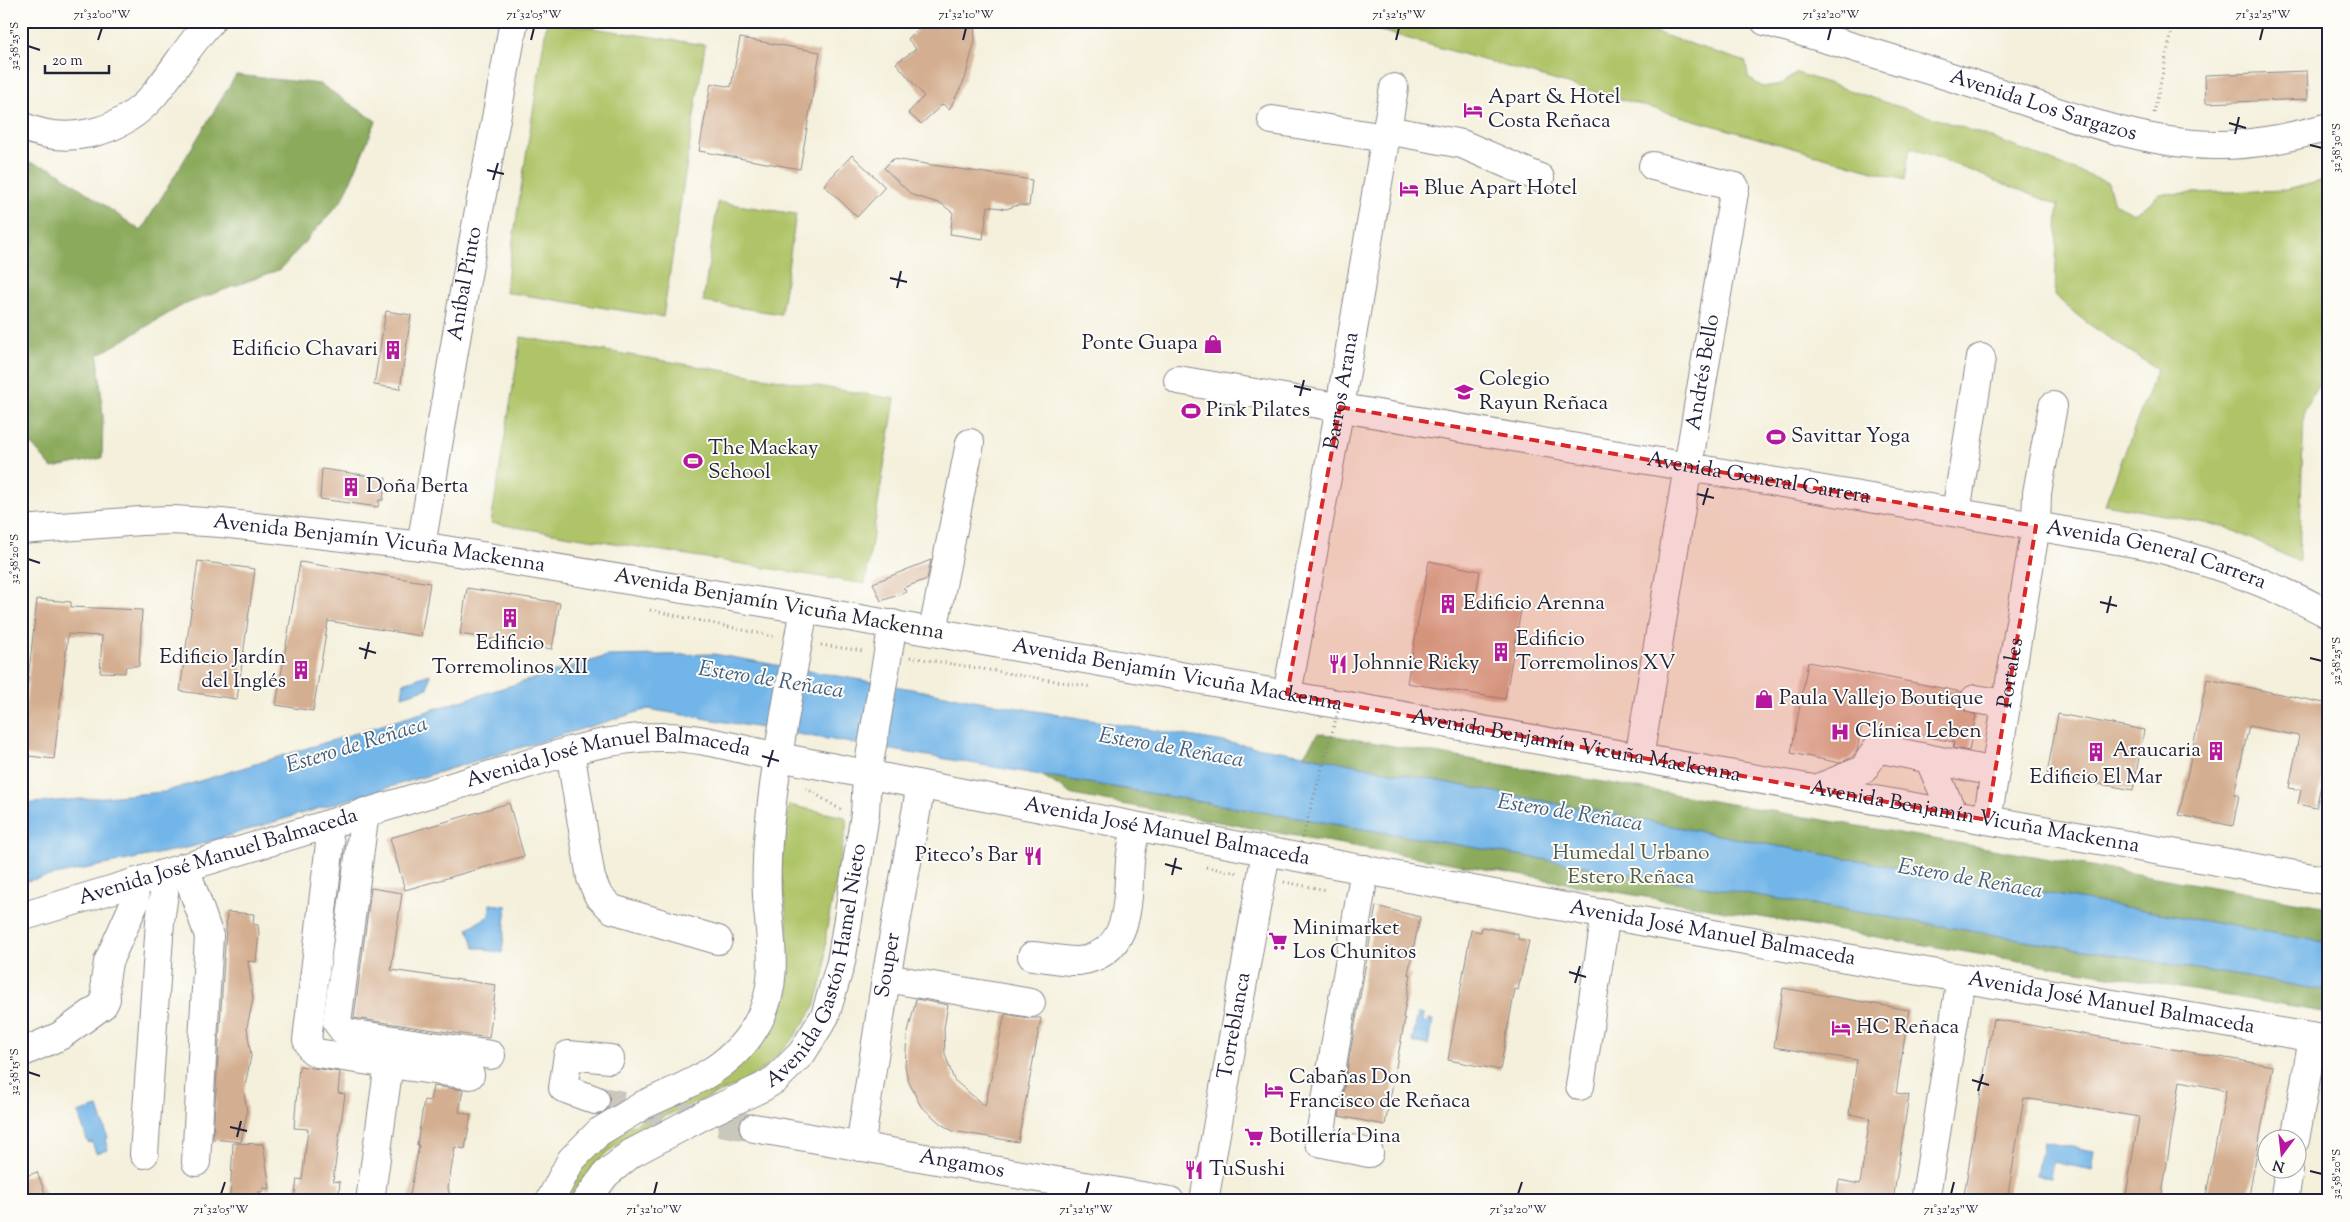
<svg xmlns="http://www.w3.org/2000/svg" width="2350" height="1222" font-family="'Sorts Mill Goudy',serif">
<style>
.green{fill:#afc468;stroke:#687352}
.forest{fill:#8baa5c;stroke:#56664c}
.water{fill:#72b5e8;stroke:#4a6c92}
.building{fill:#d4ae90}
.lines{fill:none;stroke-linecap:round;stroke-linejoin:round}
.minor-tunnel{stroke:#cac7bc;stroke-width:28;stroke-dasharray:28 14;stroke-linecap:butt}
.minor-casing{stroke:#8b898c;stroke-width:30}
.major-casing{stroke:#8b898c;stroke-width:30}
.path{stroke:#8b898c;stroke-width:3;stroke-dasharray:1 4;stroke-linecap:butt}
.minor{stroke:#fff;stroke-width:28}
.major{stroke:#fff;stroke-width:28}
.major-bridge-casing{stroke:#8b898c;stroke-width:30;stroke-linecap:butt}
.path-bridge{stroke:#8b898c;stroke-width:3;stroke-dasharray:1 4;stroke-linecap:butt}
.major-bridge{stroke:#fff;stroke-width:28}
.marked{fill:#d62828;fill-opacity:0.2;stroke:#d62828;stroke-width:4;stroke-dasharray:10 6;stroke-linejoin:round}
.ticks{fill:none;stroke:#22223b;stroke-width:2}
.labels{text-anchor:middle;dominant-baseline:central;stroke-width:4;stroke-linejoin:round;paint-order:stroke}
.poi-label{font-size:21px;fill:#22223b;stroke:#fdfcf7;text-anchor:start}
.street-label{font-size:21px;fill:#22223b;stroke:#fdfcf7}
.park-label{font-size:21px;fill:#535b4b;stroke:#fdfcf7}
.water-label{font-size:22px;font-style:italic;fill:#425d80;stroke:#fdfcf7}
.neatline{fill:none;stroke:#22223b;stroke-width:2}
.ticks-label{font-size:12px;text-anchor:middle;fill:#22223b}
</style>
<rect width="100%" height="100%" fill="#fdfcf7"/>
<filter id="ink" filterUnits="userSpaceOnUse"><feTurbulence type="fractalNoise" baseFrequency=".02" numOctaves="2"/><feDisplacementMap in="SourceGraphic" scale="10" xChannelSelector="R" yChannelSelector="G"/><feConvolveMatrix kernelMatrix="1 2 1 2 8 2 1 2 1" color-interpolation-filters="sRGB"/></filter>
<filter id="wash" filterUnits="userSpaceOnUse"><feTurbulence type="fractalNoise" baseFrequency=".0096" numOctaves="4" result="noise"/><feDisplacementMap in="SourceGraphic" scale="20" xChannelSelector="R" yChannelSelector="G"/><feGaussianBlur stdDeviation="1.12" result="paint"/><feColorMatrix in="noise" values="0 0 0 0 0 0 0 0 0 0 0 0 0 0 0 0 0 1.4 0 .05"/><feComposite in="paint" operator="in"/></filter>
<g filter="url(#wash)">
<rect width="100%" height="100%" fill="#f4f0dc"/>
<g class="green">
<path d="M547 21 705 45 663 317 505 292Z"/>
<path d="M1346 21H1620L1746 62 1748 78 1763 87 1782 84 1797 73 1979 133 2108 183 2114 203 2132 213 2145 207 2159 194 2287 190 2329 179V364L2304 412 2299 562 2226 527 2105 504 2157 369C2122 345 2085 326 2055 295L2058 205 1910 147 1905 180Z"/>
<path d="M718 202 796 214 781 314 703 302Z"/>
<path d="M521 337 895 399 865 584 491 523Z"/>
<path d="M789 805 845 817 847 823 826 933 825 971 815 1006 793 1039 765 1068 742 1083 663 1117 639 1129 606 1153 582 1180 570 1201H562L592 1154 626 1128 710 1087 740 1067 767 1034 788 976 787 926 781 868Z"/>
</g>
<g class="forest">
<path d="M236 75 320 84 376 121 343 199 281 269 183 305 98 355 103 417 102 458 52 468 21 432V160L53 169 141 231Z"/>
<path d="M1318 733 2329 907V943L1760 843 1304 755Z"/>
<path d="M1041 775 2329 991V1013L1823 928 1273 832 1073 795Z"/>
</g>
<g class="water">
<path d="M714 654 1030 710 1304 755 1760 843 2329 943V991L648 709 191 847 21 882V804L164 792 607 656Z"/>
<path d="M430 674 428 688 402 696 404 683Z"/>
<path d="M490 904 507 906 502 953 486 950V948H475L468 928 489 916Z"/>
<path d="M1418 1013 1424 1014 1423 1022 1427 1023 1428 1019 1433 1020 1428 1045 1412 1042Z"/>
<path d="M98 1107 108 1138 105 1139 108 1150 96 1153 92 1142 88 1143 78 1113Z"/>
<path d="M2043 1142 2095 1151 2092 1170 2053 1162 2050 1178 2037 1176Z"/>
</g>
<g id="blocks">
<g class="building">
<path d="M926 21H974L975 40 965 79 949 110 943 104 921 124 908 113 924 96 896 63 916 49 908 39Z"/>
<path d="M740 38 820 52 800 169 699 151 711 83 731 87Z"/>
<path d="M2307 71 2308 99 2206 103 2205 75Z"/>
<path d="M852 155 885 187 857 217 824 185Z"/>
<path d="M893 159 1032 180 1029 206 1018 205 1006 209 988 206 983 239 950 234 953 213 942 204 912 195 884 168Z"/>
<path d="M386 311 411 315 400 389 374 385Z"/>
<path d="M322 469 386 478 383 500H379L378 507 320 499Z"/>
<path d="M931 560 927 579 903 588 907 592 881 601 873 583Z"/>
<path d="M198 561 255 569 237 699 180 691Z"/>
<path d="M1429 561 1480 571 1475 601 1521 610 1505 699 1407 683Z"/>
<path d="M300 562 430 583 421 636 328 621 313 711 276 705Z"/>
<path d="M467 588 560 603 552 649 460 634Z"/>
<path d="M37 599 71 602V607L142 610 139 666H126L125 673 100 672 102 636 68 634 54 759 21 755V717H24Z"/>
<path d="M1808 662 1962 692 1961 705 1965 711 1976 715 1969 751 1953 748 1954 742 1862 724 1857 751 1852 757 1840 763 1791 753Z"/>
<path d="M2207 679 2329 704V749L2316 808 2298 804 2301 790 2289 788 2299 736 2249 726 2234 794 2239 795 2233 826 2179 815Z"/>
<path d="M2058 714 2144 730 2133 790 2047 774Z"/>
<path d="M509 803 524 856 405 890 390 838Z"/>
<path d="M371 888 402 893 391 970 496 985 489 1038 354 1018Z"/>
<path d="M1376 906 1420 917 1408 974H1411L1403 1018 1405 1019 1385 1125 1339 1116Z"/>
<path d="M227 912 254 914 253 924 258 925 259 933 256 962 248 961 253 999 247 1027 251 1056 244 1091 247 1113 241 1142 213 1139Z"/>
<path d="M1482 927 1518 934V939L1529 941 1518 990 1515 989 1500 1070 1448 1060 1471 930 1481 932Z"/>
<path d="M1783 988 1909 1010 1896 1093 1909 1095 1893 1201H1836L1839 1180 1860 1184 1870 1118 1849 1114 1857 1060 1774 1047Z"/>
<path d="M916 999 948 1005 944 1028 945 1054 954 1080 985 1106 1005 1014 1028 1018H1041L1018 1142 953 1131 941 1124 920 1105 908 1080 905 1066 907 1037Z"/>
<path d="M1993 1019 2273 1066 2248 1201H2205L2226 1090 2180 1081 2161 1201H2125L2139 1117 2024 1098 2007 1201H1963Z"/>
<path d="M299 1066 340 1072 338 1093 345 1094 333 1181 340 1182 338 1201H294L297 1179 302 1180 308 1129 294 1128Z"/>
<path d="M433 1086 463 1090 459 1112 471 1115 465 1149 455 1147 448 1188 451 1201H409L419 1145H417L424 1100 430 1101Z"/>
<path d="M233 1143 263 1144 270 1189 263 1188 262 1192H258V1201L230 1198Z"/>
<path d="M37 1172 48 1201H21V1178Z"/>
</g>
</g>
</g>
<g filter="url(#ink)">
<use href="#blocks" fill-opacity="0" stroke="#8b898c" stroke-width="1"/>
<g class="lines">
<path class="minor-tunnel" d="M595 1100 754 1128"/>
<g class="minor-casing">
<g id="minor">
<path id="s1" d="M1765 21C1836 42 1908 63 1979 86 2055 110 2132 143 2213 145 2253 146 2291 137 2329 127"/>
<path d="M1272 120 1385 138"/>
<path d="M21 126C67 146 120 134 153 96 173 72 189 44 211 21"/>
<path d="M1387 130 1462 144 1540 178"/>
<path id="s2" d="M1178 380 2146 545C2210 561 2270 583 2329 614"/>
<path d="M1956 512 1981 358"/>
<path id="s3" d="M21 530 141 521 173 520 221 523 421 546 804 609"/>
<path id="s4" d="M421 546 465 286 514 21"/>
<path d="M933 631 970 443"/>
<path id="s5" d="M1287 694 1340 407 1394 88"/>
<path d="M1975 699 2005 704"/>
<path d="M570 751 591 878 598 895 612 909 718 940"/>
<path id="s6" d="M1639 758 1735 187 1653 166"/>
<path d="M1929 759 1953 814"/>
<path d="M1816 789 1863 770 1877 748 1994 772"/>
<path d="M365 812 337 1022 343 1030 348 1033 491 1055"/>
<path id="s7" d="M1987 820 2036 526 2037 493 2053 406"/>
<path d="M325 825 330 843 307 1040 312 1050 317 1053 389 1064 370 1201"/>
<path d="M185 867 209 936 196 1162"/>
<path d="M1365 869 1319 1142 1369 1153"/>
<path id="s8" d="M21 917 570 751C600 743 630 737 661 737 700 736 741 750 779 757"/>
<path d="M1032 956C1047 957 1064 962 1079 961 1132 953 1127 902 1130 861 1131 850 1134 838 1136 827"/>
<path d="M886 978 1031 1003"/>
<path d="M21 1053 60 1036 103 1005 106 999 105 981 108 962 135 902 134 883"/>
<path d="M389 1064 470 1075"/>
<path d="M1580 1086 1606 913"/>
<path d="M595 1100 563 1088 568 1055 610 1059"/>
<path id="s9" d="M754 1128 1170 1201"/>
<path d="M2295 1140 2313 1038"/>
<path id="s10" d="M860 1147 886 978 921 785"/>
<path d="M144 1154 160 922 164 893 163 874"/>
<path id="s11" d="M1204 1201 1266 852"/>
<path d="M1925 1201 1961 978"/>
<path d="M2284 1201 2289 1170"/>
</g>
</g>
<g class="major-casing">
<g id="major">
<path id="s12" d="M779 757C1294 858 1811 956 2329 1040"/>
<path id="s13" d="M645 1104C689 1085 734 1067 758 1022 780 983 770 939 767 897 766 874 767 851 769 829 776 755 791 682 804 609L2329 881"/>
<path id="s14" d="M706 1114 763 1087 776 1079 802 1053 825 1016 841 962 865 814 867 775 893 624"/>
<path d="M550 1201 571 1160 599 1132"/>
<path d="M586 1201 606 1174 632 1153"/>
</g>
</g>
<g class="path">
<path d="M2154 113 2174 21"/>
<path d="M650 610 776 637"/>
<path d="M821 645 864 651"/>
<path d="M910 657 1092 687"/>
<path d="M806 788 841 810"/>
<path d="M1206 867 1239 873"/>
<path d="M1284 882 1327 890"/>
</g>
<use href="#minor" class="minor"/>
<use href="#major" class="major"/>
<g class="major-bridge-casing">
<g id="major-bridge">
<path d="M599 1132 645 1104"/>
<path d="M632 1153 706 1114"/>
</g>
</g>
<path class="path-bridge" d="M1297 857 1340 704"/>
<use href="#major-bridge" class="major-bridge"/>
</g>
</g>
<path class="marked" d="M1340 407 2036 526 1987 820 1287 694Z"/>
<path class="ticks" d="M98 40 102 28M531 40 534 28M963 40 966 28M1396 40 1399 28M1828 40 1831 28M2260 40 2263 28M28 46 40 50M2229 123 2246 128M2235 134 2239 117M2310 145 2322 148M487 170 504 174M493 180 498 163M890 278 907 282M897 288 901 271M1294 386 1311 390M1300 396 1304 380M1697 494 1714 498M1703 505 1708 488M28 559 40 563M2100 602 2117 606M2107 613 2111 596M359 648 376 653M2310 658 2322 661M365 659 369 642M762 756 779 761M768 767 773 750M1165 864 1182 869M1172 875 1176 858M1569 972 1586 977M1575 983 1580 966M28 1072 40 1076M1972 1080 1989 1085M1978 1091 1983 1074M230 1127 247 1131M237 1137 241 1121M2310 1171 2322 1174M221 1194 225 1182M654 1194 657 1182M1086 1194 1089 1182M1518 1194 1522 1182M1951 1194 1954 1182"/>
<defs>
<g id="hotel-bare" transform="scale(1.5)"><path d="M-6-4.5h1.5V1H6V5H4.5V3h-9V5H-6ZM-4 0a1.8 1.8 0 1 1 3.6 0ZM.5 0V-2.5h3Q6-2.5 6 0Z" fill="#b5179e" stroke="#fdfcf7" stroke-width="2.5" paint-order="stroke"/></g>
<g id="shop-bare" transform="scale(1.5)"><path d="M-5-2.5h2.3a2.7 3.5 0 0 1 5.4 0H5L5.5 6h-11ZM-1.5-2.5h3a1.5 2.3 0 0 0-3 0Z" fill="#b5179e" stroke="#fdfcf7" stroke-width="2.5" paint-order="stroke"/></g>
<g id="building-bare" transform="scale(1.5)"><path d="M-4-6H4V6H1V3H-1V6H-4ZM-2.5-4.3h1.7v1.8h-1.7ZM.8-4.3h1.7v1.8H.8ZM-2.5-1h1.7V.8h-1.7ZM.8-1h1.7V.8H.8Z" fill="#b5179e" stroke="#fdfcf7" stroke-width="2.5" paint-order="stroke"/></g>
<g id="school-bare" transform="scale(1.5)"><path d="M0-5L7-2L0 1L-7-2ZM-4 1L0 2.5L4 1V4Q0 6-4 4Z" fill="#b5179e" stroke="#fdfcf7" stroke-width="2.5" paint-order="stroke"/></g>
<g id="stadium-bare" transform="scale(1.5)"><path d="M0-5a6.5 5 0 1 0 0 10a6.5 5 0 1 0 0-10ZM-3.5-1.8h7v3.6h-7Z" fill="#b5179e" stroke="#fdfcf7" stroke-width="2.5" paint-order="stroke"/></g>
<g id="restaurant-bare" transform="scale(1.5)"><path d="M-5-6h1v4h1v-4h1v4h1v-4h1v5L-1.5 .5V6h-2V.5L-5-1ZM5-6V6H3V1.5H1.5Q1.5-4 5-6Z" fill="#b5179e" stroke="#fdfcf7" stroke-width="2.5" paint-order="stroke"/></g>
<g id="hospital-bare" transform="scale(1.5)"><path d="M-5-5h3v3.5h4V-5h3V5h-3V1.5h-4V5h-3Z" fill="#b5179e" stroke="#fdfcf7" stroke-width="2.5" paint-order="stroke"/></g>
<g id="supermarket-bare" transform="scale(1.5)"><path d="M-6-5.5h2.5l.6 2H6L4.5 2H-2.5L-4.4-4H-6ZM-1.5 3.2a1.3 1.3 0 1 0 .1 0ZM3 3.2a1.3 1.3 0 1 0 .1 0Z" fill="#b5179e" stroke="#fdfcf7" stroke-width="2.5" paint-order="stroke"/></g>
</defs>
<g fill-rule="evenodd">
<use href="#hotel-bare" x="1473" y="110"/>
<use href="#hotel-bare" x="1409" y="189"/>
<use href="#shop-bare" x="1213" y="344"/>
<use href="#building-bare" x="393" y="350"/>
<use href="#school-bare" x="1464" y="392"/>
<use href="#stadium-bare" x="1191" y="411"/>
<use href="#stadium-bare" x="1776" y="437"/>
<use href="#stadium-bare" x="693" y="461"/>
<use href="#building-bare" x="351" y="487"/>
<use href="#building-bare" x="1448" y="604"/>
<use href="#building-bare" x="510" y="618"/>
<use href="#building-bare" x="1501" y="652"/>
<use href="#restaurant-bare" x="1338" y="664"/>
<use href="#building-bare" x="301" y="670"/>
<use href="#shop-bare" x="1764" y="699"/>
<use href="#hospital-bare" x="1840" y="732"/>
<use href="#building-bare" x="2216" y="751"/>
<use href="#building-bare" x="2096" y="752"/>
<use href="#restaurant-bare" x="1033" y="856"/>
<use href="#supermarket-bare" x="1278" y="941"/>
<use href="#hotel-bare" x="1841" y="1028"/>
<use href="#hotel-bare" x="1274" y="1090"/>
<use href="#supermarket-bare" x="1254" y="1137"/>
<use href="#restaurant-bare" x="1194" y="1170"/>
</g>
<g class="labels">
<g class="poi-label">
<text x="1488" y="98">Apart &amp; Hotel<tspan x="1488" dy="24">Costa Reñaca</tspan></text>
<text x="1424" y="189">Blue Apart Hotel</text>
<text x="1198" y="344" text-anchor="end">Ponte Guapa</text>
<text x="378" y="350" text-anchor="end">Edificio Chavari</text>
<text x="1479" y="380">Colegio<tspan x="1479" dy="24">Rayun Reñaca</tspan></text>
<text x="1206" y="411">Pink Pilates</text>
<text x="1791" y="437">Savittar Yoga</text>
<text x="708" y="449">The Mackay<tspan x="708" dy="24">School</tspan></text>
<text x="366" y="487">Doña Berta</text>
<text x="1463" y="604">Edificio Arenna</text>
<text x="1516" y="640">Edificio<tspan x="1516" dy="24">Torremolinos XV</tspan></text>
<text x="510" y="644" text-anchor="middle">Edificio<tspan x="510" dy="24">Torremolinos XII</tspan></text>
<text x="286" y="658" text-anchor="end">Edificio Jardín<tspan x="286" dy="24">del Inglés</tspan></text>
<text x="1353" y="664">Johnnie Ricky</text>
<text x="1779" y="699">Paula Vallejo Boutique</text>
<text x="1855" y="732">Clínica Leben</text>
<text x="2201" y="751" text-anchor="end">Araucaria</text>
<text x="2096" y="778" text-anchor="middle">Edificio El Mar</text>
<text x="1018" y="856" text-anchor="end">Piteco's Bar</text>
<text x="1293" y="929">Minimarket<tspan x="1293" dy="24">Los Chunitos</tspan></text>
<text x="1856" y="1028">HC Reñaca</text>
<text x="1289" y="1078">Cabañas Don<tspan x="1289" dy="24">Francisco de Reñaca</tspan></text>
<text x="1269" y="1137">Botillería Dina</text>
<text x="1209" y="1170">TuSushi</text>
</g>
<g class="street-label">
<text stroke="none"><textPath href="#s1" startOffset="291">Avenida Los Sargazos</textPath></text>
<text stroke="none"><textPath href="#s4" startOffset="266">Aníbal Pinto</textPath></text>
<text stroke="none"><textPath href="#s6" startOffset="391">Andrés Bello</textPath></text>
<text stroke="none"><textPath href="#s5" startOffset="308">Barros Arana</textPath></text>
<text stroke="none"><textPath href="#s2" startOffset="589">Avenida General Carrera</textPath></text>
<text stroke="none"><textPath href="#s3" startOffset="360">Avenida Benjamín Vicuña Mackenna</textPath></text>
<text stroke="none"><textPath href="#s2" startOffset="994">Avenida General Carrera</textPath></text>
<text transform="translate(779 605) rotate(10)">Avenida Benjamín Vicuña Mackenna</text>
<text stroke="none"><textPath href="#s7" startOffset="149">Portales</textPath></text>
<text stroke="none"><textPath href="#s13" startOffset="940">Avenida Benjamín Vicuña Mackenna</textPath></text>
<text stroke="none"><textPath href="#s13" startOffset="1345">Avenida Benjamín Vicuña Mackenna</textPath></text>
<text stroke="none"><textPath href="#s8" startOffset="611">Avenida José Manuel Balmaceda</textPath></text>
<text stroke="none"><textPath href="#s13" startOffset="1750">Avenida Benjamín Vicuña Mackenna</textPath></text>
<text stroke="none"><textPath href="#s12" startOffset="395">Avenida José Manuel Balmaceda</textPath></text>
<text stroke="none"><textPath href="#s8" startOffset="206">Avenida José Manuel Balmaceda</textPath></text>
<text stroke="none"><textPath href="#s12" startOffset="950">Avenida José Manuel Balmaceda</textPath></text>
<text stroke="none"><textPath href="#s14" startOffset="202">Avenida Gastón Hamel Nieto</textPath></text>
<text stroke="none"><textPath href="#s10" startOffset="184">Souper</textPath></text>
<text stroke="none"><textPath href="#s12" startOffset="1355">Avenida José Manuel Balmaceda</textPath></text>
<text stroke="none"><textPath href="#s11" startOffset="178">Torreblanca</textPath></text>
<text stroke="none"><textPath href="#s9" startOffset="211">Angamos</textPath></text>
</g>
<g class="park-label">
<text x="1631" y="854">Humedal Urbano<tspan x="1631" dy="24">Estero Reñaca</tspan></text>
</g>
<g class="water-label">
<text transform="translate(771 681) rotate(9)">Estero de Reñaca</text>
<text transform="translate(357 746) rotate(-17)">Estero de Reñaca</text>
<text transform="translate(1171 749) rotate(10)">Estero de Reñaca</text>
<text transform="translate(1570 814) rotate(9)">Estero de Reñaca</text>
<text transform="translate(1970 880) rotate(10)">Estero de Reñaca</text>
</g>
</g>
<rect width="2350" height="1222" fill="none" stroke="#fdfcf7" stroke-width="55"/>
<g transform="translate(2282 1154) rotate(195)"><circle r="24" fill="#fdfcf7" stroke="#a5a5ac"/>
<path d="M0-4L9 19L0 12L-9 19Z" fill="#b5179e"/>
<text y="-8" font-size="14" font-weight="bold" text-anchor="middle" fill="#22223b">N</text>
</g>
<path d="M45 65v8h64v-8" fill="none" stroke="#22223b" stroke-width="2.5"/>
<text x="52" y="65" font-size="15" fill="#22223b" stroke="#fdfcf7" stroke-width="4" paint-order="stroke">20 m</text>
<rect x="28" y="28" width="2294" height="1166" class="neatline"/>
<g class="ticks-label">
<text x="102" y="18">71°32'00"W</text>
<text x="534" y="18">71°32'05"W</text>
<text x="966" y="18">71°32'10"W</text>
<text x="1399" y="18">71°32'15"W</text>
<text x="1831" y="18">71°32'20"W</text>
<text x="2263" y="18">71°32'25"W</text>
<text transform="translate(14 46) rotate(-90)" y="4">32°58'25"S</text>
<text transform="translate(2336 148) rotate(-90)" y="4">32°58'30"S</text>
<text transform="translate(14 559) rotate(-90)" y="4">32°58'20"S</text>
<text transform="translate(2336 661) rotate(-90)" y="4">32°58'25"S</text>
<text transform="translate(14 1072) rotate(-90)" y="4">32°58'15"S</text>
<text transform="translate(2336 1174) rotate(-90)" y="4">32°58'20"S</text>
<text x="221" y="1213">71°32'05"W</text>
<text x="654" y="1213">71°32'10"W</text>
<text x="1086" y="1213">71°32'15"W</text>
<text x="1518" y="1213">71°32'20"W</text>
<text x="1951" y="1213">71°32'25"W</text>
</g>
</svg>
